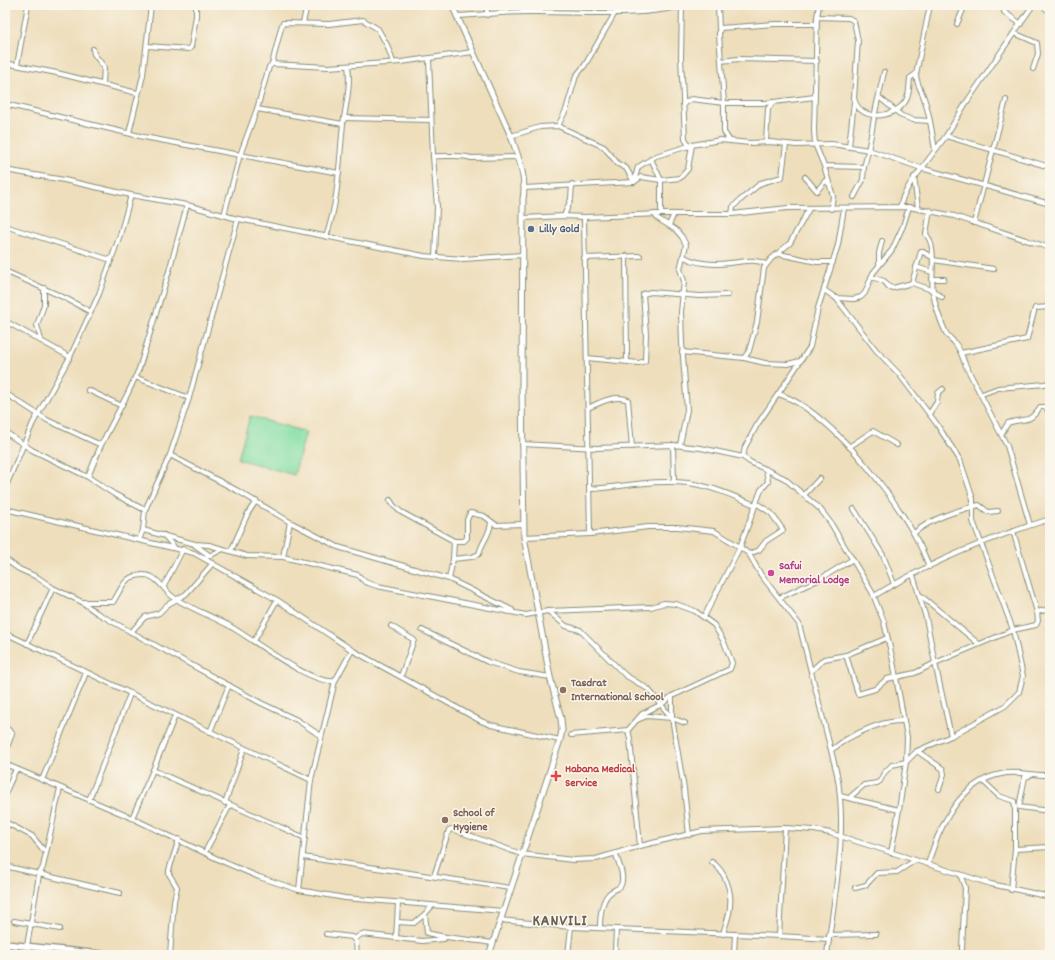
<svg xmlns="http://www.w3.org/2000/svg" width="1055" height="960" font-family="Dekko,sans-serif">
<style>
.green{fill:#84dea4;stroke:#528e6c}
.lines{fill:none;stroke-linecap:round;stroke-linejoin:round}
.minor-casing{stroke:#868e78;stroke-width:6}
.major-casing{stroke:#868e78;stroke-width:7}
.highway-casing{stroke:#868e78;stroke-width:8}
.minor{stroke:#fff;stroke-width:4}
.major{stroke:#fff;stroke-width:5}
.highway{stroke:#fff;stroke-width:5.5}
.service-dot{fill:#5c6f8a;stroke:#fbf7ec;stroke-width:1.5}
.hotel-dot{fill:#d1479c;stroke:#fbf7ec;stroke-width:1.5}
.education-dot{fill:#8d6e63;stroke:#fbf7ec;stroke-width:1.5}
.health-dot{fill:#e0444e;stroke:#fbf7ec;stroke-width:1.5}
.labels{text-anchor:middle;dominant-baseline:central;stroke-width:3;stroke-linejoin:round;paint-order:stroke}
.service-label{font-size:12px;font-weight:bold;fill:#4e5e75;stroke:#fbf7ec;text-anchor:start}
.hotel-label{font-size:12px;font-weight:bold;fill:#b23c85;stroke:#fbf7ec;text-anchor:start}
.education-label{font-size:12px;font-weight:bold;fill:#785e54;stroke:#fbf7ec;text-anchor:start}
.health-label{font-size:12px;font-weight:bold;fill:#be3a42;stroke:#fbf7ec;text-anchor:start}
.district-label{font-size:16px;font-weight:bold;letter-spacing:1px;fill:#696056;stroke:#fbf7ec}
</style>
<rect width="100%" height="100%" fill="#fbf7ec"/>
<filter id="ink" filterUnits="userSpaceOnUse"><feTurbulence type="fractalNoise" baseFrequency=".025" numOctaves="2"/><feDisplacementMap in="SourceGraphic" scale="8" xChannelSelector="R" yChannelSelector="G"/><feConvolveMatrix kernelMatrix="1 2 1 2 8 2 1 2 1" color-interpolation-filters="sRGB"/></filter>
<filter id="wash" filterUnits="userSpaceOnUse"><feTurbulence type="fractalNoise" baseFrequency=".012" numOctaves="4" result="noise"/><feDisplacementMap in="SourceGraphic" scale="16" xChannelSelector="R" yChannelSelector="G"/><feGaussianBlur stdDeviation="0.9" result="paint"/><feColorMatrix in="noise" values="0 0 0 0 0 0 0 0 0 0 0 0 0 0 0 0 0 1.4 0 .05"/><feComposite in="paint" operator="in"/></filter>
<g filter="url(#wash)">
<rect width="100%" height="100%" fill="#eedebc"/>
<path class="green" d="M250 416 306 432 294 475 238 459Z"/>
</g>
<g filter="url(#ink)">
<g class="lines">
<g class="minor-casing">
<g id="minor">
<path d="M487 5V15"/>
<path d="M644 5 647 12"/>
<path d="M682 5 681 58 685 138 689 147"/>
<path d="M718 5 719 29"/>
<path d="M930 5 916 74C916 83 921 89 924 98 930 115 932 133 935 150"/>
<path d="M1006 5 1004 12 1021 24"/>
<path d="M1040 5 1050 11"/>
<path d="M457 16C483 15 510 11 536 12 585 12 634 17 682 6"/>
<path d="M817 17 819 5"/>
<path d="M303 23 307 5"/>
<path d="M957 24 965 5"/>
<path d="M1014 33 1037 43 1038 54 1033 69"/>
<path d="M147 46 189 49 191 47 196 16V5"/>
<path d="M93 49 94 54 104 67 103 83"/>
<path d="M429 59 433 156 437 207 435 257"/>
<path d="M721 61 738 59 817 61"/>
<path d="M5 63 57 73 137 93"/>
<path d="M272 64 328 67 401 62 473 52"/>
<path d="M17 65 28 5"/>
<path d="M884 72C881 87 877 102 874 118 871 134 869 150 864 167L824 166 815 144 814 130 817 17 849 18 854 21 858 41 854 98C859 122 893 119 905 102 910 96 909 85 910 78L916 74"/>
<path d="M815 97 765 103H724L719 34 720 28 775 24H817"/>
<path d="M880 98 902 116 913 120 930 121"/>
<path d="M5 104 144 137 240 155 224 215"/>
<path d="M683 104 691 99 724 103V132L730 141"/>
<path d="M257 109 343 124"/>
<path d="M344 118 431 120"/>
<path d="M558 126 566 110 576 76 585 65 615 13"/>
<path d="M129 133 143 75 151 5"/>
<path d="M511 136 540 127 558 126 604 147 618 164 626 168 634 182"/>
<path d="M946 136 1050 167"/>
<path d="M766 142 768 109 773 102"/>
<path d="M849 146 854 102"/>
<path d="M433 156C444 157 462 154 471 158L518 157"/>
<path d="M651 159 661 180V214"/>
<path d="M824 166 833 196 831 209"/>
<path d="M5 170 64 180 131 195 187 205 234 218 424 256 463 259 523 255"/>
<path d="M339 173 240 155 257 109 269 67 272 64 281 28 283 23 329 24 363 20 378 29 387 45 393 62"/>
<path d="M805 177 817 191 825 181 828 183"/>
<path d="M914 177 918 208"/>
<path d="M634 182 638 167 656 156 692 145 720 140 750 143 770 142 796 145 832 144 869 150 921 168 1050 204"/>
<path d="M525 188 634 182 641 177 661 180 680 178 688 169 692 145"/>
<path d="M854 197 863 180 864 167"/>
<path d="M900 207 903 197 910 184 946 136 966 103 1033 5"/>
<path d="M930 210 926 234C938 249 930 274 933 292 935 306 940 320 946 333 948 337 952 339 954 342 960 348 962 356 965 364L1007 446 1030 525"/>
<path d="M655 214 657 218 676 230 682 237 686 245 680 269 684 281 681 312 682 343 687 410 680 445"/>
<path d="M732 214 733 207 738 202 761 183 782 177 786 144"/>
<path d="M564 216 571 199 572 184"/>
<path d="M584 217 590 534"/>
<path d="M523 218 564 216 584 217 661 214H732L788 208 909 207 954 216 1050 248"/>
<path d="M974 223 1006 100"/>
<path d="M669 225 674 214"/>
<path d="M5 226 111 260"/>
<path d="M326 237C339 200 339 162 343 124 346 104 351 85 348 66"/>
<path d="M779 254 817 262H833"/>
<path d="M626 256 627 361"/>
<path d="M683 256C695 264 715 265 729 263 743 262 753 258 766 264"/>
<path d="M584 258 640 256"/>
<path d="M933 260 994 269"/>
<path d="M879 265V253L882 241"/>
<path d="M916 267 932 272"/>
<path d="M5 271 65 298 91 312"/>
<path d="M871 277 884 281 889 287 893 288 912 283 932 290 942 297"/>
<path d="M932 279H944"/>
<path d="M912 283 921 251 932 257"/>
<path d="M824 290 836 298 876 350 899 374 936 423 960 460 973 499V521L1013 630 1023 676 1019 692 1005 706 951 736 917 751 906 762 892 765 884 773 880 781 877 783 864 785 849 798"/>
<path d="M836 298 854 299 861 297 865 293 873 273 892 250 903 226 909 207"/>
<path d="M5 321 70 357"/>
<path d="M41 340 37 325 44 305V288"/>
<path d="M682 352 744 358 765 363 788 364 800 361"/>
<path d="M961 353 1027 339 1035 308 1050 307"/>
<path d="M587 358 639 363 645 361 646 334 643 294 651 292 699 296 728 295"/>
<path d="M744 358 749 351 757 322 764 268 771 259 790 243 809 209"/>
<path d="M135 377 189 398"/>
<path d="M88 390 122 406"/>
<path d="M5 393 47 420 101 445"/>
<path d="M778 394C831 409 912 515 929 567"/>
<path d="M982 394 998 388 1045 384 1050 382"/>
<path d="M588 408C599 403 615 394 628 400L632 447"/>
<path d="M929 414 937 402 938 393 943 389"/>
<path d="M5 432 32 450 88 477 114 494 145 510"/>
<path d="M1002 433 1008 423C1023 417 1029 425 1040 407H1046L1050 416"/>
<path d="M522 444 597 448 673 445 701 448 743 457 750 462 784 478 820 509 830 522 872 592 884 622 893 661 907 737 906 762 899 810 891 853"/>
<path d="M673 445 674 482"/>
<path d="M849 447 873 431 897 445"/>
<path d="M170 455 238 491 290 522 338 547 449 579 512 610"/>
<path d="M743 457 745 447 757 425 810 347 818 308 838 245 844 208"/>
<path d="M88 477 101 445 128 393 139 369 169 271 187 205"/>
<path d="M5 488 33 423 70 357 99 294 120 235 131 195"/>
<path d="M589 489C622 487 655 479 688 483 711 486 734 496 755 505"/>
<path d="M805 494 820 478"/>
<path d="M390 500 394 506 401 512 454 541 453 559 449 579"/>
<path d="M5 509 194 553 277 600 352 650 481 721 491 725 560 740"/>
<path d="M854 509 883 555 894 584"/>
<path d="M143 530 195 544 209 545 223 549"/>
<path d="M1013 531 1037 612"/>
<path d="M914 533C932 518 956 511 979 505L988 512 998 511"/>
<path d="M164 535 174 547"/>
<path d="M524 537 590 534 648 527H677L714 531 740 547 749 554 761 575 799 624 837 774C848 835 834 895 827 955"/>
<path d="M139 540 143 530 145 510 170 455 189 398 238 219"/>
<path d="M454 541H464L467 538V520L470 513 484 516 496 525 523 524"/>
<path d="M195 545 209 555"/>
<path d="M231 551 248 513 256 501"/>
<path d="M749 554 759 550 766 541 783 530 771 513 756 503"/>
<path d="M283 557 290 522"/>
<path d="M205 558 223 549 247 556 283 557 358 575 365 582 377 586 526 615 548 611 651 607 664 603 676 604 695 611 714 625 724 642 732 663 730 669 672 696 662 704 642 714 628 730 571 735"/>
<path d="M5 559 19 569 37 577 53 588 82 602 97 613 131 632 261 703 297 720 321 736"/>
<path d="M453 559 472 557 479 554C482 541 490 536 491 522"/>
<path d="M913 575 926 618 935 663 1013 630 1036 625 1038 621 1037 612 1050 609"/>
<path d="M164 586 183 549"/>
<path d="M920 595 979 644"/>
<path d="M874 596C928 563 989 538 1050 519"/>
<path d="M779 598 820 579 853 559"/>
<path d="M82 602H113C118 595 123 581 130 578 158 567 160 590 176 599 192 609 211 616 228 625 253 639 309 684 335 681"/>
<path d="M548 611 566 626 580 630 625 675 648 689 672 718"/>
<path d="M704 617 740 547 761 490 768 482 766 469"/>
<path d="M391 626 414 640 401 676"/>
<path d="M422 630 488 662 519 672 550 677"/>
<path d="M131 632 145 617 159 613 167 605 186 594 213 563"/>
<path d="M5 633 311 780"/>
<path d="M254 641 277 600"/>
<path d="M27 644 53 588"/>
<path d="M846 655 858 694 875 689 887 679 915 673 935 663 951 736"/>
<path d="M811 671 824 659 846 655 887 638"/>
<path d="M672 696V718L685 723"/>
<path d="M637 720 647 716 672 718 684 789 689 835"/>
<path d="M5 727 12 733 5 754"/>
<path d="M628 730 630 739 640 846"/>
<path d="M210 732 229 685"/>
<path d="M831 750C837 747 841 742 847 739 863 730 885 720 904 721"/>
<path d="M917 751 943 769 944 774 939 789"/>
<path d="M5 764 132 818 226 863 259 877 299 890 345 898 503 911"/>
<path d="M153 770 175 716"/>
<path d="M1029 776 1025 777 1019 807 1050 811"/>
<path d="M42 780 86 673"/>
<path d="M983 781 999 796 1014 801 1015 807V849L1011 890"/>
<path d="M5 794 16 769"/>
<path d="M840 796 899 810"/>
<path d="M89 800 130 694"/>
<path d="M225 803 244 749"/>
<path d="M132 818 153 770 305 838"/>
<path d="M5 822 32 836 46 853"/>
<path d="M785 828 779 936 829 939"/>
<path d="M1015 849 1050 847"/>
<path d="M205 852 230 805"/>
<path d="M303 857 510 888"/>
<path d="M712 862C725 871 732 891 730 906 730 915 725 925 723 934"/>
<path d="M928 864C939 827 960 782 1001 774 1017 770 1034 776 1050 775"/>
<path d="M5 866 120 893"/>
<path d="M960 874 965 888 962 949"/>
<path d="M434 876 449 830 452 829 521 854 573 860 596 859 640 846 702 831 785 828 814 830 830 833 991 884 1050 897"/>
<path d="M855 888 866 885 877 873 897 872 914 861"/>
<path d="M299 890 311 780 335 681 352 650"/>
<path d="M432 906 425 914 427 933C448 939 470 939 492 943"/>
<path d="M500 920 571 927 779 936"/>
<path d="M14 921 60 929"/>
<path d="M397 922 398 903"/>
<path d="M600 928C600 917 601 899 611 892 615 889 619 889 621 885 625 875 618 863 616 854"/>
<path d="M616 929 615 951 617 955"/>
<path d="M326 934 352 937 356 942 357 955"/>
<path d="M829 935 876 934"/>
<path d="M396 937 397 922 414 923 425 914"/>
<path d="M354 939 362 934 422 941 444 939"/>
<path d="M27 946 39 875 43 867 60 788"/>
<path d="M170 955 174 901 177 887 169 874V870L179 839"/>
<path d="M568 955 571 927"/>
<path d="M734 955 735 934"/>
</g>
</g>
<g class="major-casing">
<path id="major" d="M452 5 511 136C518 156 527 178 523 199L522 387 524 537 550 677 561 719 562 730 560 740 489 955"/>
</g>
<g class="highway-casing">
<path id="highway" d="M5 944 110 955"/>
</g>
<use href="#minor" class="minor"/>
<use href="#major" class="major"/>
<use href="#highway" class="highway"/>
</g>
</g>
<circle class="service-dot" cx="531" cy="229" r="4"/>
<circle class="hotel-dot" cx="771" cy="573" r="4"/>
<g class="education-dot">
<circle cx="563" cy="690" r="4"/>
<circle cx="445" cy="820" r="4"/>
</g>
<path class="health-dot" d="M554 770h4v4h4v4h-4v4h-4v-4h-4v-4h4z"/>
<g class="labels">
<g class="service-label">
<text x="539" y="229">Lilly Gold</text>
</g>
<g class="hotel-label">
<text x="779" y="566">Safui<tspan x="779" dy="14">Memorial Lodge</tspan></text>
</g>
<g class="education-label">
<text x="571" y="683">Tasdrat<tspan x="571" dy="14">International School</tspan></text>
<text x="453" y="813">School of<tspan x="453" dy="14">Hygiene</tspan></text>
</g>
<g class="health-label">
<text x="565" y="769">Habana Medical<tspan x="565" dy="14">Service</tspan></text>
</g>
<g class="district-label">
<text x="560" y="921">KANVILI</text>
</g>
</g>
<rect width="1055" height="960" fill="none" stroke="#fbf7ec" stroke-width="20"/>
</svg>
